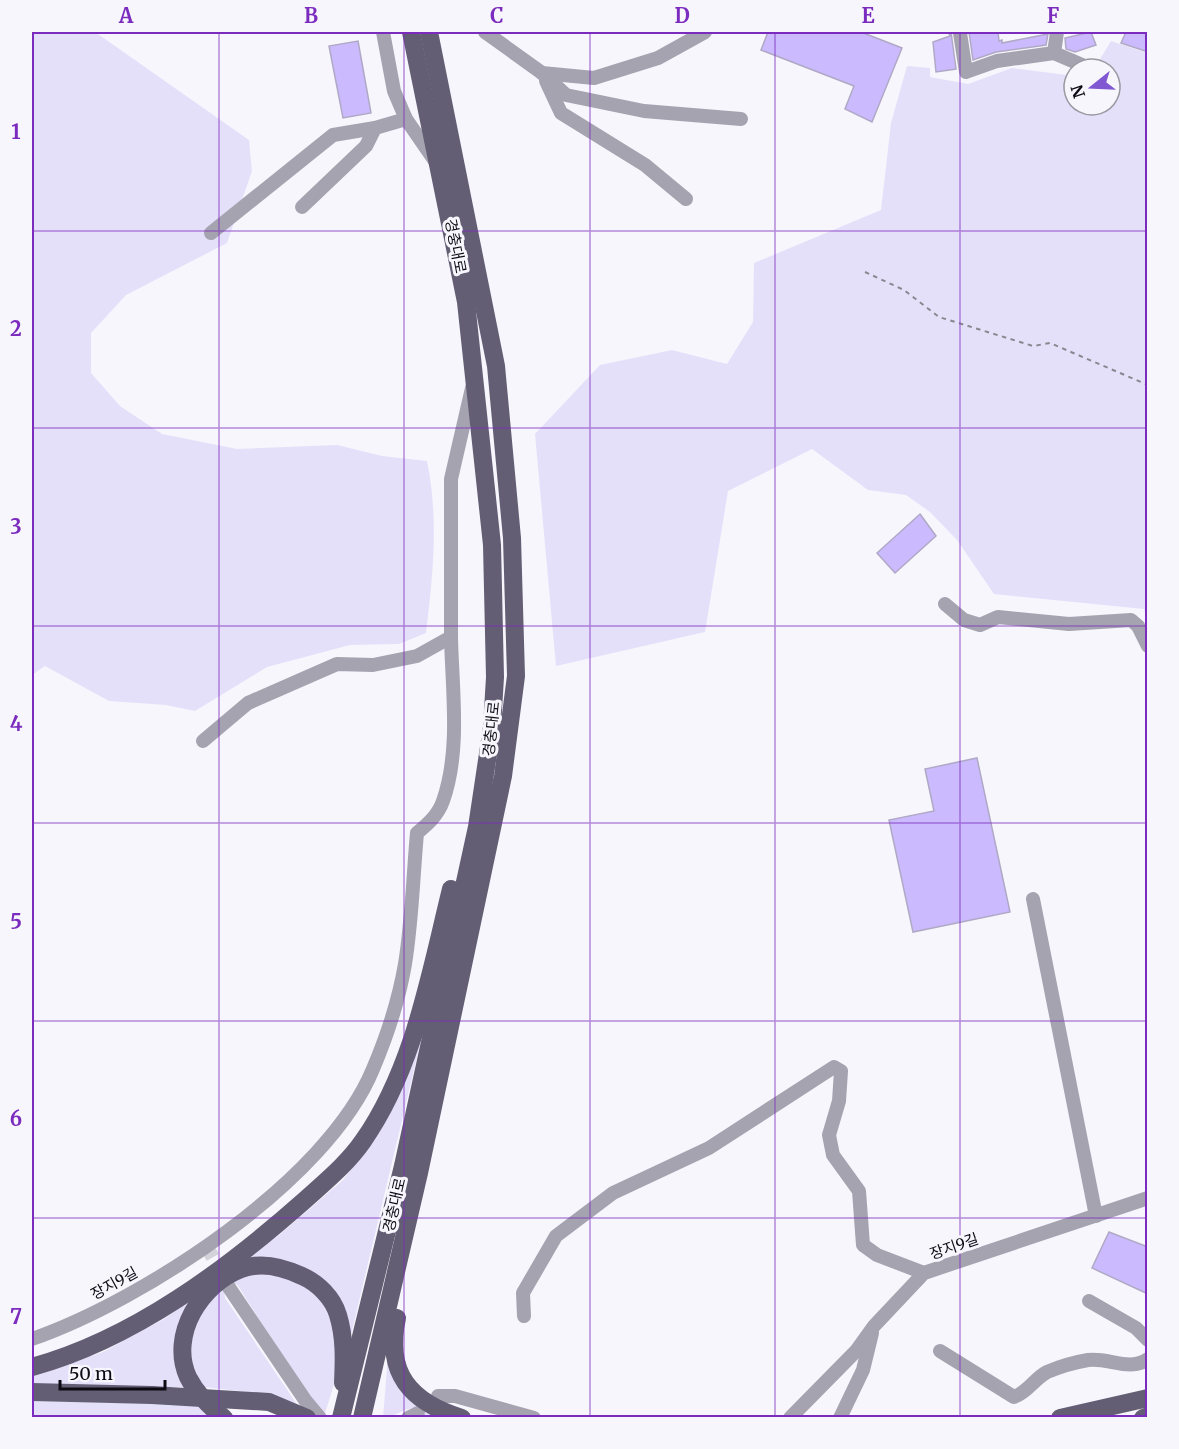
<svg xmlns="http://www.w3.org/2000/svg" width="1179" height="1449" font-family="Merriweather,'Noto Sans KR',serif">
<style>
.green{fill:#e5e0fa}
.building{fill:#cbbafe;stroke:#b0a9c6;stroke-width:1.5}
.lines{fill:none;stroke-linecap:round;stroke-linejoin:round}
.minor-tunnel{stroke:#d4d3d9;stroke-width:14;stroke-dasharray:14 7;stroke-linecap:butt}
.path{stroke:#89878f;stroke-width:2;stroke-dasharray:4.5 4.5;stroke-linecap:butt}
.minor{stroke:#a6a3b0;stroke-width:14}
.major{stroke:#635e74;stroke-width:18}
.major-bridge{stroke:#635e74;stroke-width:18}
.grid{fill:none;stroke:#7b2cbf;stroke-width:1.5;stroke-opacity:0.55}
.labels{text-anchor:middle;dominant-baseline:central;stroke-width:6;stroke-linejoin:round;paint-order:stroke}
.street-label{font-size:15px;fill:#0e0b15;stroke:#f7f6fc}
.neatline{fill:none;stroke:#7b2cbf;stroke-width:2}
.grid-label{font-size:20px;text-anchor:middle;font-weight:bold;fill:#7b2cbf}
</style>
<rect width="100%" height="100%" fill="#f7f6fc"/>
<g class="green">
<path d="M32 32H95L249 140 252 171 227 243 126 295 91 333V373L120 406 162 434 237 449 337 445 382 456 427 461C439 519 433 575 426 633L399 644 350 645 267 667 195 711 166 705 109 701 45 666 32 675Z"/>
<path d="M1111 41 1147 53V620L1144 609 994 594 957 540 930 512 906 495 868 490 812 449 728 491 705 632 556 666 535 434 600 365 672 350 727 364 753 322 754 263 881 210 891 123 907 66 930 68V77L968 84 1012 68 1074 76V105H1110V69H1094Z"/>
<path d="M432 994 351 1335 345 1312 334 1292 240 1262 279 1235 343 1180 380 1131Z"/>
<path d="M250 1273C267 1274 304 1278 317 1291 333 1307 340 1344 337 1366 336 1382 329 1400 324 1416L317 1412 237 1284 224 1291 225 1298 296 1403 264 1394 203 1387 193 1369 191 1340 200 1317 212 1295Z"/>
<path d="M193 1297 184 1387H32V1376L103 1352 164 1319Z"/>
<path d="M389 1342C392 1395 402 1393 445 1417H421L416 1408C402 1408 396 1417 383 1418Z"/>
<path d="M32 1401 197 1404 213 1417H32Z"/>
</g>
<g class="building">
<path d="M768 32H861L902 48 872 122 845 109 854 86 761 50Z"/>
<path d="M948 32H951L956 69 936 72 933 42 950 36Z"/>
<path d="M969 32H998L999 41 1002 40V43L1048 34 1046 45 996 52 973 60Z"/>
<path d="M1091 32 1096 45 1075 52 1066 49 1065 38Z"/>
<path d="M1126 32H1148V52L1121 43Z"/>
<path d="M358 41 371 113 343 118 329 46Z"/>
<path d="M920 514 936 536 895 573 877 553Z"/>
<path d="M977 758 1010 912 913 932 889 820 934 811 925 769Z"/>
<path d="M1109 1232 1148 1247V1294L1092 1268Z"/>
</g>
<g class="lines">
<path class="minor-tunnel" d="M206 1245 223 1276"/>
<path class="path" d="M865 272 904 290 939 317 1033 346 1050 343 1148 385"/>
<g class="minor">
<path d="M383 32 394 91 406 119 435 161"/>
<path d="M485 32 542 73 594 78 658 58 705 32"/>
<path d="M960 33 966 72 997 61 1054 53 1057 32"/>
<path d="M1054 53 1089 68"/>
<path d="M542 73 566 95 644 111 741 119"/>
<path d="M546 81 561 113 645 165 686 199"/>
<path d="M302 207 366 146 375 128 406 119"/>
<path d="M211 233 333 135 375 128"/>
<path d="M945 604 964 620 980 625 998 617 1069 624 1131 620 1138 626 1148 646"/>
<path d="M203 741 248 703 337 664 373 665 417 656 451 637V479L472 388"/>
<path d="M1033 899 1096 1216"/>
<path d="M228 1286 305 1400 320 1418"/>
<path d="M1089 1301 1136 1328 1148 1340"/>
<path d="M524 1316 523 1293 556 1236 613 1193 709 1148 834 1067 841 1071 839 1101 829 1135 833 1155 859 1191 863 1245 877 1255 924 1273"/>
<path d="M32 1339C144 1300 327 1181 373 1069 387 1036 399 999 405 964 412 921 413 877 417 833 428 824 438 815 443 801 461 750 452 689 451 637"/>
<path d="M940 1351 1014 1397C1028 1392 1034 1379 1047 1372 1059 1367 1076 1362 1088 1360 1108 1357 1130 1372 1148 1359"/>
<path d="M438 1396H455L534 1418"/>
<path d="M408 1418 418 1413"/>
<path d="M790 1418 856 1351 874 1326 924 1273 1148 1198"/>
<path d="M840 1418 863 1370 872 1333"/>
</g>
<g class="major">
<path d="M397 1318C385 1373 410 1402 462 1418"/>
<path d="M32 1367C134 1339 227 1269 305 1200 326 1181 347 1164 363 1141 414 1068 430 974 451 889"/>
<path d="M32 1392 152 1395"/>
<path d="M224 1418C210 1407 196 1393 188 1377 169 1335 201 1284 241 1269 262 1261 283 1267 302 1276 318 1283 333 1298 338 1315 345 1338 344 1360 343 1383"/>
<path d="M341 1418 403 1166 477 827 492 727 495 677 492 545 466 302 411 32"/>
<path d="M362 1418 419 1173 503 776 516 676 512 538 496 366 429 32"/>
<path d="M1060 1418 1148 1398"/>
<path d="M1143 1418 1148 1416"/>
</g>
<path class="major-bridge" d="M152 1395 269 1402 307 1418"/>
</g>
<path class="grid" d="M219 32V1418M404 32V1418M590 32V1418M775 32V1418M960 32V1418M32 231H1148M32 428H1148M32 626H1148M32 823H1148M32 1021H1148M32 1218H1148"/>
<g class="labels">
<g class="street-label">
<text transform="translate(456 246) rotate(79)">경충대로</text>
<text transform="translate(491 729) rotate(-84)">경충대로</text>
<text transform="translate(394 1205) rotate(-77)">경충대로</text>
<text transform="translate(954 1246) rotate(-19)">장지9길</text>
<text transform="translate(114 1283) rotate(-29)">장지9길</text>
</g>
</g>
<rect width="1179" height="1449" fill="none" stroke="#f7f6fc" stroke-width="66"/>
<g transform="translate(1092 87) rotate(252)"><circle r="28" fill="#f7f6fc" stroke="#9a98a0" stroke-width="1.5"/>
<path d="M0-4.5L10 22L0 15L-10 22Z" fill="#8058d1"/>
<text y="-9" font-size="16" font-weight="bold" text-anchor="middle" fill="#0e0b15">N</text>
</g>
<path d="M60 1380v9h105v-9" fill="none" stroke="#0e0b15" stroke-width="3"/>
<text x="69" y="1380" font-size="18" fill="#0e0b15" stroke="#f7f6fc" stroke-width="4.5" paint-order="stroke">50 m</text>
<rect x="33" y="33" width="1113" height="1383" class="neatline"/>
<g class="grid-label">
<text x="126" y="23">A</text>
<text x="311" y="23">B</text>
<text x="497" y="23">C</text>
<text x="682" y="23">D</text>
<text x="868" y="23">E</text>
<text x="1053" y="23">F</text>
<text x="16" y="139">1</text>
<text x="16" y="336">2</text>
<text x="16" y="534">3</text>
<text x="16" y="731">4</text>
<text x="16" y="929">5</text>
<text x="16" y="1126">6</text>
<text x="16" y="1324">7</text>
</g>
</svg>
